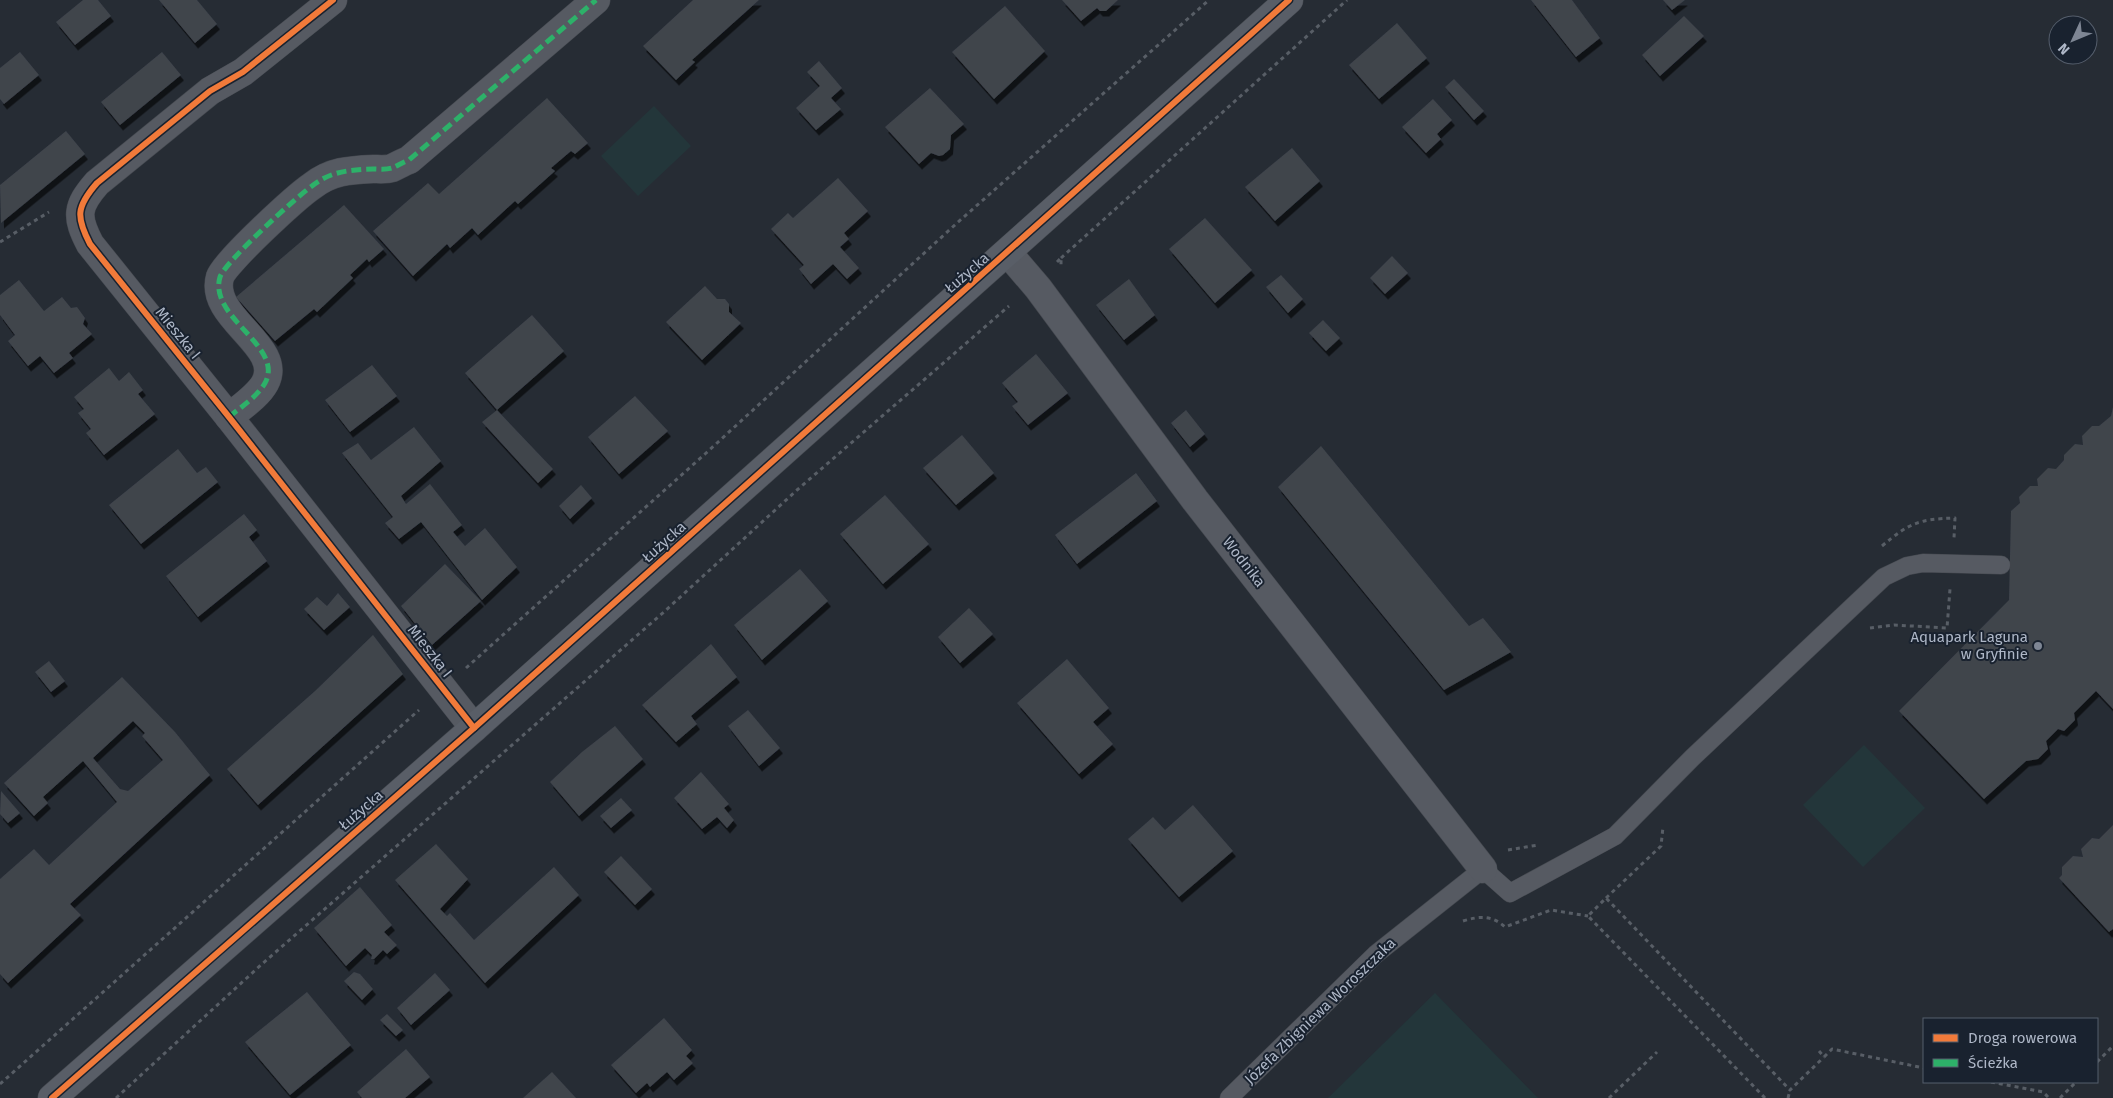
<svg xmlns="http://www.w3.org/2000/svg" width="2113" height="1098" font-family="'Fira Sans',sans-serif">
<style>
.green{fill:#23363a}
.building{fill:#3f444c;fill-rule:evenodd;filter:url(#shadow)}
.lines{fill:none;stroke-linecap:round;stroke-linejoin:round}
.lane-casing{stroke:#44484f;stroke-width:19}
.street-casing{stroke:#44484f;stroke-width:29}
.secondary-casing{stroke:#44484f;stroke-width:29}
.path{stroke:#585e66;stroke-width:3;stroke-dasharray:4 4;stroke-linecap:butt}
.lane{stroke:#565a62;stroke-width:18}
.street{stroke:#565a62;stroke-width:28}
.secondary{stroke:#595e67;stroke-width:28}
.quiet{stroke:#2db169;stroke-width:5;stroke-dasharray:10 5;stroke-linecap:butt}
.cycleway-casing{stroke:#19222f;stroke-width:9}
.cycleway{stroke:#f17a3a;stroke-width:6}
.poi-dot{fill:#7e8694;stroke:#19222f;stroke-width:2}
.labels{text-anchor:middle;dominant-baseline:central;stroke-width:4;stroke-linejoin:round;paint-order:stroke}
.street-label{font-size:15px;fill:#aeb7c7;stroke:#19222f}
.poi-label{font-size:15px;fill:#aeb7c7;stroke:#19222f;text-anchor:end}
</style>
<defs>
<filter id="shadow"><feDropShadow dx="3" dy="5.5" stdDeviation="0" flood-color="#0009"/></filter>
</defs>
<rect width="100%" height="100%" fill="#262c34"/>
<g class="green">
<path d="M654 106 691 146 638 196 601 156Z"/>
<path d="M1864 745 1925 808 1863 867 1803 805Z"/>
<path d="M1435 993 1538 1098H1328Z"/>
</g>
<g class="building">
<path d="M83 0H98L111 16 75 45 56 22Z"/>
<path d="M159 0H197L217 24 195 43Z"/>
<path d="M693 0H759L692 60 695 62 676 80 643 46Z"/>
<path d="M1062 0H1118L1106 11H1100L1097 8 1081 21Z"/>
<path d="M1531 0H1572L1600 38 1576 57Z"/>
<path d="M1663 0H1685L1672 10Z"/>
<path d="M1005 6 1045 51 994 99 952 52Z"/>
<path d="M1684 16 1704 36 1660 76 1642 55Z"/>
<path d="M1397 23 1427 58 1379 99 1349 65Z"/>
<path d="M20 52 39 75 4 104 0 99V68Z"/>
<path d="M162 52 181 75 120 125 101 102Z"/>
<path d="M819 61 842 88 831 98 841 109 816 130 796 108 820 86 807 72Z"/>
<path d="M1454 79 1484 111 1474 120 1445 87Z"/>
<path d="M930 88 964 124 951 135 950 149 943 155 939 156 931 153 919 164 885 127Z"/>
<path d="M547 98 588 143 575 154 571 151 551 168 555 171 518 204 515 201 478 235 472 228 450 248 447 244 413 276 373 231 428 183 439 194Z"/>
<path d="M1433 99 1452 120 1437 134 1441 139 1426 153 1402 127Z"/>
<path d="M66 131 85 154 1 223 0 185Z"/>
<path d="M1292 148 1320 181 1275 221 1245 187Z"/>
<path d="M838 178 868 211 844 233 849 239 840 247 859 268 847 279 833 264 811 284 799 269 804 265 771 229 788 213 793 218Z"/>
<path d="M344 205 384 249 369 262 367 259 350 275 353 278 317 312 314 309 275 341 236 297Z"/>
<path d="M1205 218 1252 270 1215 303 1169 249Z"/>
<path d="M1392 256 1408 273 1385 294 1370 278Z"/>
<path d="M1281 275 1303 299 1288 313 1266 287Z"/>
<path d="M1129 279 1155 315 1124 340 1096 305Z"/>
<path d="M19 280 44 311 62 297 71 308 77 307 85 318 83 324 92 334 69 353 73 358 54 373 40 356 28 366 8 341 15 335 0 315V295Z"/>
<path d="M705 286 717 299H725L729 304V312L741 323 702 360 666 322Z"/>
<path d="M532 315 564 351 497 410 553 469 538 483 482 422 497 410 465 373Z"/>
<path d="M1323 320 1340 338 1326 351 1309 333Z"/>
<path d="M1036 354 1068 393 1028 425 1012 406 1018 402 1002 383Z"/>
<path d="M372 365 397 396 350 432 325 400Z"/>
<path d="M109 368 119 381 129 372 143 390 138 394 155 414 104 455 86 433 91 429 78 413 84 409 74 397Z"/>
<path d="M635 396 668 431 619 474 588 437Z"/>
<path d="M2113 407V709L2096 691 2074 713 2075 720 2064 731 2058 729 2046 741 2048 749 2038 759 2026 761 1984 799 1899 711 2009 600 2011 511 2020 503 2019 497 2030 486H2038L2037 479 2048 468 2056 469 2064 460V455L2075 444 2083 445 2082 436 2092 426H2099L2111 416Z"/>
<path d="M1186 410 1205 434 1190 447 1171 423Z"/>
<path d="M414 427 441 461 401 496 406 504 430 484 462 525 453 532 465 546 485 528 517 567 482 600 421 522 399 539 385 523 393 517 342 453 358 443 371 460Z"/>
<path d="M962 435 994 473 956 505 923 468Z"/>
<path d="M1321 446 1469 626 1483 618 1511 652 1444 690 1278 487Z"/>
<path d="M178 449 197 473 206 467 218 482 141 544 109 505Z"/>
<path d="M1136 473 1157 501 1077 564 1055 535Z"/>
<path d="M581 485 592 498 570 519 559 506Z"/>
<path d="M885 495 929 544 883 584 840 534Z"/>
<path d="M244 514 257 530 249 537 267 561 198 617 166 576Z"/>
<path d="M445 564 481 601 432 645 401 606Z"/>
<path d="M800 569 828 601 762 660 734 625Z"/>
<path d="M338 593 350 607 324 630 304 609 317 597 327 606Z"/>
<path d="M969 608 993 634 960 663 938 637Z"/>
<path d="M373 635 403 674 258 805 227 769 315 691Z"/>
<path d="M711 644 737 677 691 716 697 724 676 742 642 705Z"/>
<path d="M1067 659 1109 708 1093 722 1113 744 1079 774 1017 703Z"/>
<path d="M49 661 65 681 51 692 35 672Z"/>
<path d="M122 677 175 732 210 775 70 904 81 915 8 983 0 974V879L34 849 49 865 117 802 83 761 43 797 48 803 34 816 4 783ZM133 721 145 733 142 736 163 760 128 791 120 789 93 758Z"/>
<path d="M748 710 780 748 759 766 728 726Z"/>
<path d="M615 726 643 759 579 816 550 782 582 752Z"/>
<path d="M701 772 729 804 724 808 734 820 727 828 717 817 702 829 674 798Z"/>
<path d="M1 791 20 813 8 823 0 814Z"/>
<path d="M621 798 632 810 611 828 600 816Z"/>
<path d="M1193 805 1233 851 1179 897 1128 839 1153 817 1165 830Z"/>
<path d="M2113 825V929L2109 932 2059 878 2062 875V867L2073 856 2083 857 2081 849 2092 838 2099 839Z"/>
<path d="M436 844 468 879 440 909 447 916 450 913 474 940 554 867 579 895 485 983 395 880Z"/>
<path d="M621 856 652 889 635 905 604 872Z"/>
<path d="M360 887 392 925 384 932 397 945 387 954 383 950 374 959H371L372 955 365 948 346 966 314 928Z"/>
<path d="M354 972 360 974 373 989 362 1000 344 981Z"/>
<path d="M435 973 450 990 411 1025 397 1008Z"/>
<path d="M307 992 351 1045 290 1095 245 1042Z"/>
<path d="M387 1014 403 1030 396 1036 380 1020Z"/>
<path d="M664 1018 692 1050 686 1056 693 1063 674 1080 667 1072 650 1087 647 1083 636 1093 611 1065Z"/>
<path d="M406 1049 430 1077 405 1098H362L357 1092Z"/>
<path d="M552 1072 576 1098H523Z"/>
</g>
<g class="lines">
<g class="lane-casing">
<path id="lane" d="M1229 1098 1376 954 1483 869 1510 893 1615 836 1692 758 1884 577 1907 566 1923 563 2001 565"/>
</g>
<g class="street-casing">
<g id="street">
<path d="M333 0 243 72 210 91 97 183C76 207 76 217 90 244L229 417 474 728"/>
<path d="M1008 253 1038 288 1195 500 1483 869"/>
<path d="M229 417C241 407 258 396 265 383 285 346 208 318 220 277 225 262 296 197 312 186 331 171 349 170 373 169 378 169 386 170 392 168 397 166 403 162 409 160L596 0"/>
</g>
</g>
<g class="secondary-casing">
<path id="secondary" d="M52 1098 474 728 1289 0"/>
</g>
<g class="path">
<path d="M0 242 49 212"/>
<path d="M1061 258 1347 0"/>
<path d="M1057 262 1061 258V266"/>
<path d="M1882 546C1909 523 1919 519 1955 518L1954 538"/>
<path d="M1870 628 1894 625 1947 628 1950 589"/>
<path d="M466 668 705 454 957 223 1209 0"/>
<path d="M1508 850 1538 845"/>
<path d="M1606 898 1661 846 1663 827"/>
<path d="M1463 921C1479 916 1492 915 1505 927L1551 910 1588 916"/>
<path d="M1819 1051 1824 1057 1832 1049 1924 1068"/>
<path d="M2097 1062 2113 1046"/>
<path d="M1991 1082 2043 1092 2049 1098"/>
<path d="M0 1084 419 710"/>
<path d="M116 1098 262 964 665 611 797 490 1009 306"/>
<path d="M1609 1098 1657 1052"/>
<path d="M1765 1098 1588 916 1606 898 1790 1090 1824 1057"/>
<path d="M1788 1098 1790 1090"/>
<path d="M2060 1098 2076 1082"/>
</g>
<use href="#lane" class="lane"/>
<use href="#street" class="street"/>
<use href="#secondary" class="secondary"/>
<path class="quiet" d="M229 417C241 407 258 396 265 383 285 346 208 318 220 277 225 262 296 197 312 186 331 171 349 170 373 169 378 169 386 170 392 168 397 166 403 162 409 160L596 0"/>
<g class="cycleway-casing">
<g id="cycleway">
<path d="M333 0 243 72 210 91 97 183C76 207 76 217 90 244L229 417 474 728"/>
<path d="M52 1098 474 728 1289 0"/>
</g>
</g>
<use href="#cycleway" class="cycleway"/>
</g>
<circle class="poi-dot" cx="2038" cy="646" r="5"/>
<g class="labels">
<g class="street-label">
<text transform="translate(967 273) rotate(-41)">Łużycka</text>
<text transform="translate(178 333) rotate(51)">Mieszka I</text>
<text transform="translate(664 542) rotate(-42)">Łużycka</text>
<text transform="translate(1244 562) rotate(52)">Wodnika</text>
<text transform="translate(430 651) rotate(52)">Mieszka I</text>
<text transform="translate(361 810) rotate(-41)">Łużycka</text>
<text transform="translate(1320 1011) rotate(-44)">Józefa Zbigniewa Woroszczaka</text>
</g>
<g class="poi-label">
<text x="2028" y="637">Aquapark Laguna<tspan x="2028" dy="17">w Gryfinie</tspan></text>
</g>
</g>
<rect x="1923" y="1018" width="175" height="65" fill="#19222f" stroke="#555e6c"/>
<rect x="1933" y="1034" width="25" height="8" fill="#f17a3a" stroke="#555e6c"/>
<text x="1968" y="1043" font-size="15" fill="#aeb7c7">Droga rowerowa</text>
<rect x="1933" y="1059" width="25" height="8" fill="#2db169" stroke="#555e6c"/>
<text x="1968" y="1068" font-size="15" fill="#aeb7c7">Ścieżka</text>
<g transform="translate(2073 40) rotate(226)"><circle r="24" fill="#19222f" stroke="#555e6c"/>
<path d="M0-4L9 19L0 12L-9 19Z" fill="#7e8694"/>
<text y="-8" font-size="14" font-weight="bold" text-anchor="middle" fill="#aeb7c7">N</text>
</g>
</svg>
